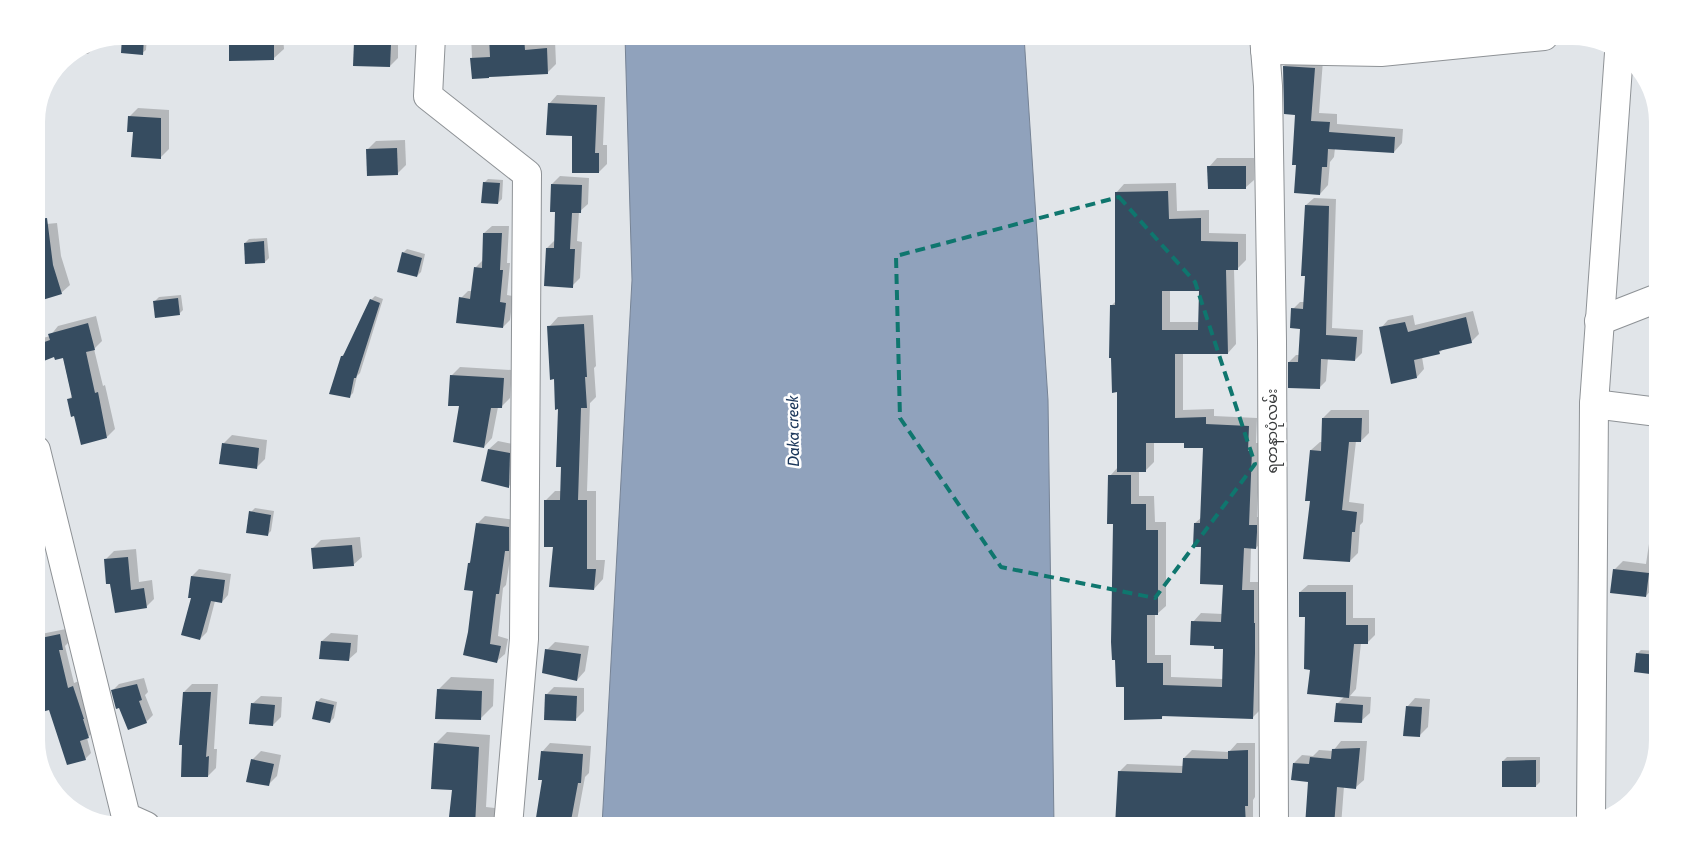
<svg xmlns="http://www.w3.org/2000/svg" width="1694" height="862" font-family="Cabin,'Noto Sans Myanmar',sans-serif">
<style>
.water{fill:#90a2bc;stroke:#768395}
.shadow{fill:#0003;fill-rule:evenodd}
.building{fill:#364c60;fill-rule:evenodd}
.lines{fill:none;stroke-linecap:round;stroke-linejoin:round}
.minor-casing{stroke:#8e9296;stroke-width:30}
.minor{stroke:#fff;stroke-width:28}
.marked{fill:none;stroke:#0f766e;stroke-width:4;stroke-dasharray:10 6;stroke-linejoin:round}
.labels{text-anchor:middle;dominant-baseline:central;stroke-width:5;stroke-linejoin:round;paint-order:stroke}
.street-label{font-size:15px;fill:#383a3b;stroke:#fff}
.water-label{font-size:16px;font-style:italic;fill:#1a365a;stroke:#fff}
</style>
<rect width="100%" height="100%" fill="#e1e5e9"/>
<path class="water" d="M625 36H1024L1048 400 1054 826H602L632 280Z"/>
<g class="shadow">
<path d="M124 36H147L146 50 142 53Z"/>
<path d="M234 36H283L284 49 274 58 230 40Z"/>
<path d="M362 36H398V58L390 66 355 43Z"/>
<path d="M471 36H532L533 42 555 40 556 64 547 73 473 78Z"/>
<path d="M92 42V50L88 54 74 53Z"/>
<path d="M1292 58 1323 60 1319 113 1337 114V124L1403 129 1402 143 1394 152 1335 148 1334 157 1330 162 1328 185 1320 194 1297 164 1296 114 1284 66Z"/>
<path d="M557 95 605 97 603 145H607V164L599 172 549 104Z"/>
<path d="M138 108 169 110V149L160 158 129 117Z"/>
<path d="M405 140 406 165 397 174 367 150 376 141Z"/>
<path d="M1217 158H1254V180L1245 188 1209 167Z"/>
<path d="M560 176 589 178 588 204 579 212 577 241 582 242 580 278 572 286 547 248 555 240 557 211 552 184Z"/>
<path d="M488 179 503 180 502 199 498 203 484 183Z"/>
<path d="M1176 183 1177 211 1209 210V233L1246 234V260L1237 269H1234L1236 344 1228 353H1183V410L1214 409V416L1257 418 1256 443H1260L1257 517H1265L1264 539 1256 548 1251 547 1250 582H1262L1261 709 1252 718 1164 715 1161 718 1125 686 1110 476 1118 467V391L1111 306 1116 301V193L1124 184ZM1170 290H1200V322H1170ZM1154 442H1185L1204 447 1202 517 1195 523 1202 546 1224 584 1223 614 1201 613 1193 622 1216 645 1224 648 1223 679 1171 677V655H1155V614H1157L1166 606V522H1155L1154 496H1139V471H1145L1154 462Z"/>
<path d="M1314 198 1336 199 1332 328 1363 330 1362 353 1355 360 1328 358 1326 381 1319 388 1289 362 1296 355H1300L1302 327 1293 309 1300 302H1305L1306 205Z"/>
<path d="M57 223 61 256 70 285 61 293 36 225Z"/>
<path d="M492 226H509L507 263H510L507 295 513 296 510 320 503 327 461 298 468 291H472L475 268 483 260 484 233Z"/>
<path d="M267 238 269 258 265 262 245 243 249 239Z"/>
<path d="M407 249 425 254 421 272 417 276 403 253Z"/>
<path d="M181 295 183 310 179 314 155 301 159 297Z"/>
<path d="M375 296 383 299 360 373 357 376 353 393 349 397 342 356 346 352 371 300Z"/>
<path d="M1473 311 1479 334 1471 342 1443 349 1439 353 1422 357 1424 369 1417 377 1392 382 1381 328 1388 320 1413 315 1415 325Z"/>
<path d="M593 315 596 366 594 368 596 397 590 403 587 491H596V560H605L603 579 594 589 545 501 555 491H561L562 466 559 408 549 327 558 317Z"/>
<path d="M96 316 102 341 94 349 103 386 105 385 115 429 107 437 75 415 69 399 72 396 63 357 55 355 36 362V340L50 336 58 326Z"/>
<path d="M460 367 512 370 510 398 501 407H498L492 438 484 447 461 405 451 376Z"/>
<path d="M1331 410H1369V433L1361 441H1356L1349 502 1364 504 1363 522 1360 525 1358 553 1350 561 1312 500 1311 450 1320 442H1322L1323 418Z"/>
<path d="M232 435 267 440 265 459 256 468 223 444Z"/>
<path d="M498 441 517 445V478L509 486 489 449Z"/>
<path d="M1658 484V567L1654 587 1646 596 1614 570 1623 561 1646 564Z"/>
<path d="M255 508 274 511 271 531 267 535 251 512Z"/>
<path d="M485 516 516 520 506 585 503 588 498 636 508 639 505 654 497 661 469 632 475 590 469 563 472 560 477 524Z"/>
<path d="M360 537 362 557 353 565 312 549 321 540Z"/>
<path d="M136 549 139 582 152 580 154 599 146 607 116 612 105 560 114 551Z"/>
<path d="M199 569 231 574 228 595 222 602 215 601 207 632 200 639 192 597V576Z"/>
<path d="M1308 585H1353V618H1375V635L1367 643H1361L1356 689 1350 696 1371 697 1370 713 1361 721 1337 704 1345 696 1311 669 1307 616 1300 592Z"/>
<path d="M66 629 69 642 65 646 74 683 79 681 94 731 87 738 91 753 85 759 36 690V635Z"/>
<path d="M331 633 358 635 357 652 348 660 322 641Z"/>
<path d="M555 642 589 646 585 671 577 680 547 650Z"/>
<path d="M1641 650 1658 651V672L1637 654Z"/>
<path d="M451 677 494 679 493 706 480 719 438 690Z"/>
<path d="M144 678 148 692 145 695 153 715 146 722 112 691 119 684Z"/>
<path d="M192 684H218L214 749H217L216 768 208 776 184 692Z"/>
<path d="M554 687 584 688V711L576 719 546 695Z"/>
<path d="M261 696 282 697 281 717 273 725 252 704Z"/>
<path d="M321 698 337 702 334 718 330 722 317 702Z"/>
<path d="M1415 698 1430 699 1428 727 1419 736 1407 707Z"/>
<path d="M447 732 490 735 486 807 503 809 501 826H449L453 789 435 744Z"/>
<path d="M1341 741H1367L1364 780 1356 787 1344 786 1341 826H1307L1309 781 1294 763 1302 755 1313 756 1319 750 1333 751Z"/>
<path d="M550 743 591 746 589 773 585 777 576 826H539L544 779 542 752Z"/>
<path d="M1237 743H1255V797L1253 800V826H1117L1119 772 1127 764 1184 766V758L1192 750 1229 752Z"/>
<path d="M261 751 281 755 277 776 268 785 252 760Z"/>
<path d="M1507 757H1540V782L1536 786 1503 761Z"/>
</g>
<g class="building">
<path d="M122 36H144L143 55 121 53Z"/>
<path d="M489 36H524L525 50 547 48 548 74 489 77V78L472 79 470 58 490 57Z"/>
<path d="M274 38V60L229 61V40Z"/>
<path d="M354 42 391 44 390 67 353 66Z"/>
<path d="M1283 66 1315 68 1311 121 1330 122 1329 132 1395 137 1394 153 1328 149 1327 167H1322L1320 195 1294 193 1296 165H1292L1295 115 1284 114Z"/>
<path d="M548 103 597 105 595 153H599V173H572V136L546 135Z"/>
<path d="M128 116 161 118V159L131 157 133 132H127Z"/>
<path d="M397 148 398 175 367 176 366 149Z"/>
<path d="M1207 166H1246V189H1208Z"/>
<path d="M483 182 500 183 498 204 481 203Z"/>
<path d="M551 184 582 185 581 213H572L570 249H575L573 288 544 286 546 248H554L555 212H550Z"/>
<path d="M1168 191 1169 219 1201 218V241L1238 242V270H1226L1228 354H1175V418L1206 417V424L1249 426 1248 451H1252L1249 525H1257V532L1256 549 1244 548 1242 590H1254V623H1255V653L1253 719 1162 716V719L1124 720V687H1116L1115 660H1112L1111 642 1113 524H1107L1108 475H1131V504H1146V530H1158V615H1147V663H1163V685L1222 687 1223 649H1214V646L1190 645 1191 621 1221 622 1223 585 1200 584 1201 547H1193L1194 523H1200L1203 448H1184V443H1146V472H1117V392L1112 393 1111 358H1109L1110 305H1115V192ZM1162 291H1199L1198 330H1162Z"/>
<path d="M1305 205 1329 206 1326 335 1357 337 1355 361 1321 359 1320 389 1288 388V362H1298L1300 329 1290 328 1291 308 1303 309 1305 276H1301Z"/>
<path d="M47 218 53 265 62 294 39 301 36 292V219Z"/>
<path d="M483 233H502L500 270H503L500 302 506 303 503 328 456 323 459 297 470 299 474 267 482 268Z"/>
<path d="M264 241 265 263 245 264 244 243Z"/>
<path d="M402 252 422 258 417 277 397 272Z"/>
<path d="M178 298 180 315 155 318 153 301Z"/>
<path d="M370 299 380 303 356 378H354L350 398 329 394 341 356H343Z"/>
<path d="M1466 317 1472 343 1439 351 1440 354 1414 360 1417 378 1391 384 1379 327 1405 322 1408 332Z"/>
<path d="M88 323 95 350 86 352 95 393 98 392 107 438 81 445 74 416 71 417 67 399 72 398 63 358 55 360 54 357 36 364V345L50 340 48 334Z"/>
<path d="M584 324 587 377H585L587 408H581L578 500H587V569H596L594 590 549 587 553 547H544V500H560L561 467H556L558 409 555 410 554 379 550 380 547 326Z"/>
<path d="M450 375 504 378 502 408H491L484 448 453 442 459 406H448Z"/>
<path d="M1322 418H1362L1361 442H1349L1342 510 1357 512 1355 532H1352L1350 562 1303 559 1310 501H1305L1310 450 1321 451Z"/>
<path d="M222 443 259 448 257 469 219 464Z"/>
<path d="M488 449 510 453 509 488 481 481Z"/>
<path d="M249 511 271 515 268 536 246 533Z"/>
<path d="M476 523 509 527V551H505L499 594H496L490 644 501 646 497 663 463 655 468 632 473 591 464 590 468 563H470Z"/>
<path d="M352 545 354 566 313 569 311 548Z"/>
<path d="M128 557 131 590 144 588 147 608 115 613 110 584H106L104 559Z"/>
<path d="M1613 569 1649 573 1646 597 1610 593Z"/>
<path d="M191 576 225 580 222 603 211 601 200 640 181 635 191 598H188Z"/>
<path d="M1299 592H1346V625H1368V644H1354L1349 698 1307 694 1310 670 1304 669 1305 617H1299Z"/>
<path d="M60 634 63 650H59L68 688 73 686 84 719H83L89 738 80 741 86 760 67 765 49 710 42 712 36 696V639Z"/>
<path d="M321 641 351 643 349 661 319 659Z"/>
<path d="M545 649 581 654 577 681 542 673Z"/>
<path d="M1636 653 1658 655V675L1634 672Z"/>
<path d="M137 684 142 700 139 701 147 723 128 730 119 708 116 709 111 690Z"/>
<path d="M437 689 482 691 481 720 435 719Z"/>
<path d="M183 692H211L206 757 209 756 208 777H181L182 745H179Z"/>
<path d="M545 694 577 696 576 721 544 720Z"/>
<path d="M316 701 334 705 330 723 312 719Z"/>
<path d="M251 703 275 705 273 726 249 724Z"/>
<path d="M1336 703 1363 705 1362 723 1334 722Z"/>
<path d="M1406 706 1422 707 1420 737 1403 736Z"/>
<path d="M434 743 479 747 475 826H448L452 790 431 789Z"/>
<path d="M1360 748 1356 789 1337 787 1334 826H1305L1308 782 1291 780 1293 763 1309 764 1310 757 1331 759 1332 749Z"/>
<path d="M1248 750V806H1245L1246 826H1115L1118 771 1182 773 1183 758 1228 759V751Z"/>
<path d="M541 751 583 754 581 783H578L570 826 535 824 542 780H538Z"/>
<path d="M251 759 274 764 269 786 246 782Z"/>
<path d="M1536 760V787H1502V761Z"/>
</g>
<g class="lines">
<g class="minor-casing">
<g id="minor">
<path d="M431 36 428 96 527 174 524 639 508 826"/>
<path d="M1264 36 1268 86 1272 341 1274 826"/>
<path d="M1265 50 1381 52 1544 36"/>
<path d="M1599 321 1658 298"/>
<path d="M1594 404 1658 412"/>
<path d="M36 450 126 817 146 826"/>
<path d="M1591 820 1594 404 1619 53"/>
</g>
</g>
<use href="#minor" class="minor"/>
</g>
<path class="marked" d="M1119 197 1195 282 1255 464 1155 598 1001 567 900 418 896 256Z"/>
<g class="labels">
<g class="street-label">
<text transform="translate(1272 431) rotate(-90)">ရတနာပုံလမ်း</text>
</g>
<g class="water-label">
<text transform="translate(793 431) rotate(-91)">Daka creek</text>
</g>
</g>
<path d="M0 0H1694V862H0ZM122 45H1572A77 77 0 0 1 1649 122V740A77 77 0 0 1 1572 817H122A77 77 0 0 1 45 740V122A77 77 0 0 1 122 45Z" fill="#fff" fill-rule="evenodd"/>
</svg>
